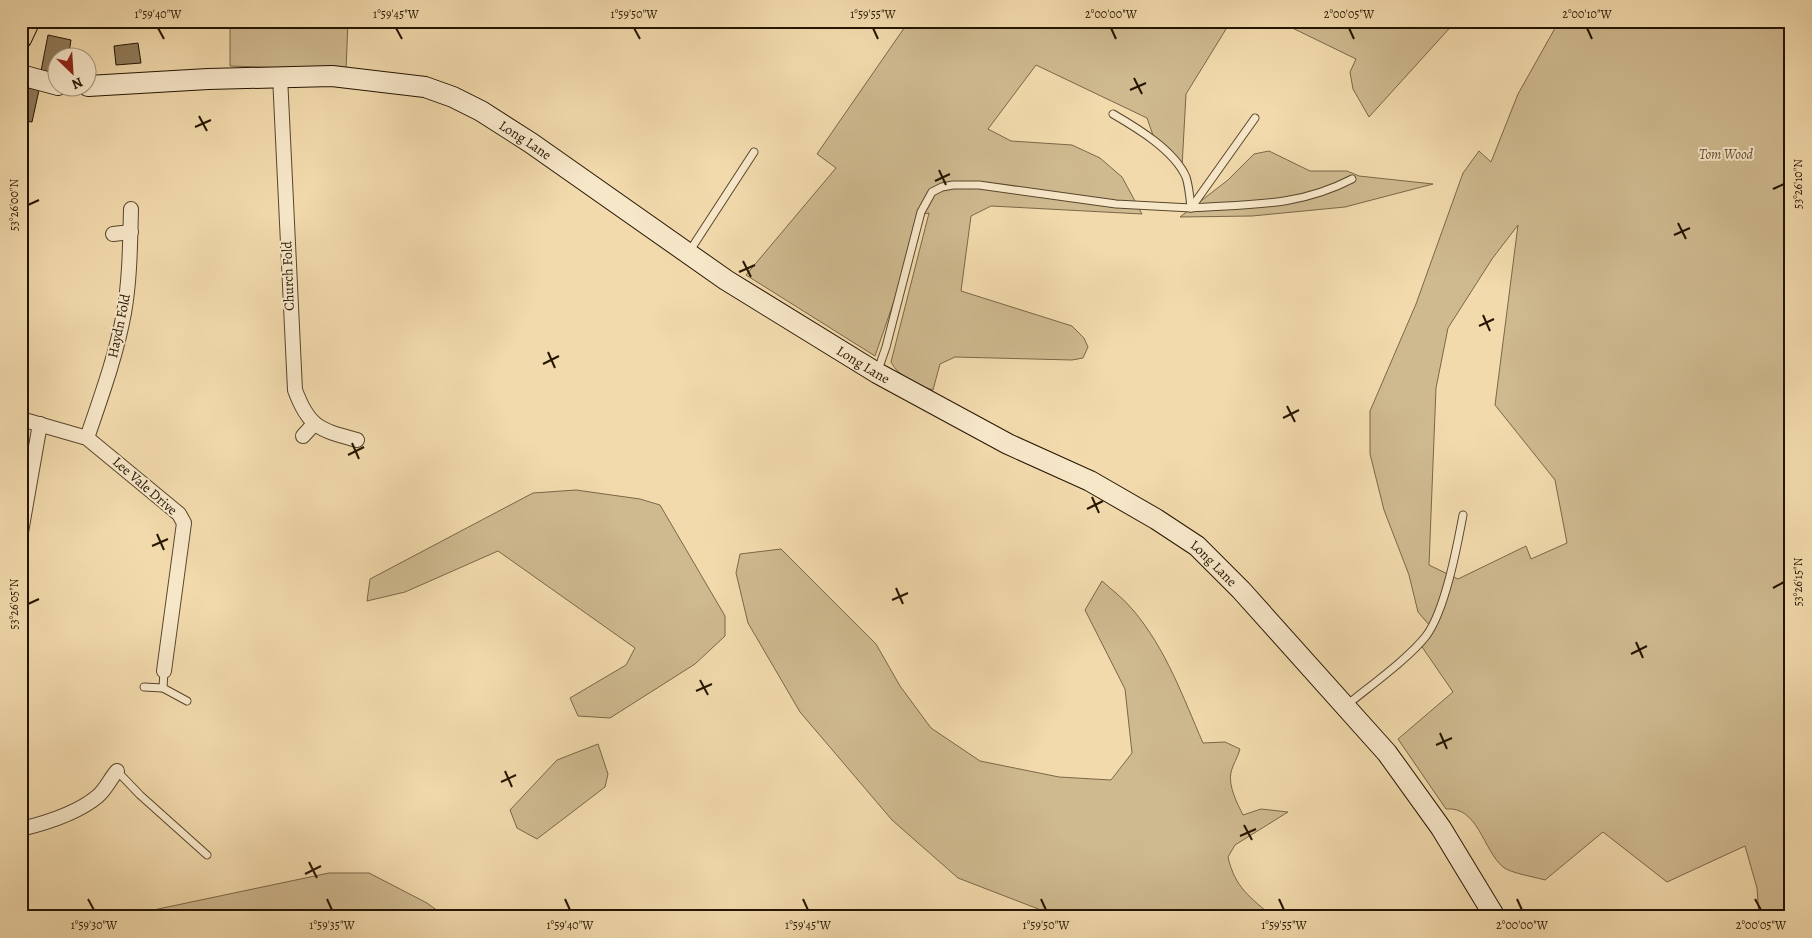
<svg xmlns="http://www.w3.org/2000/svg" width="1812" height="938" font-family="Alegreya,serif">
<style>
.green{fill:#cfb98f;stroke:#7a6748;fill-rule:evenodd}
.building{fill:#907b5a;stroke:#251502}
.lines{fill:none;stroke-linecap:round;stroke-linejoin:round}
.lane-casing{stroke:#58462c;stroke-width:9}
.street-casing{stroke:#58462c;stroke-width:16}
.secondary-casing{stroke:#251502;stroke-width:22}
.primary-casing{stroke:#251502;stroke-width:23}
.lane{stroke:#f7e7c9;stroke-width:7}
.street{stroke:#f7e7c9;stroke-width:14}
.secondary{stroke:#f7e7c9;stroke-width:20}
.primary{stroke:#f2daac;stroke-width:21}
.ticks{fill:none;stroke:#251502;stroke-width:2}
.labels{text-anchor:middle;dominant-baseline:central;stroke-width:4;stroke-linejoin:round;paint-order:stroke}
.street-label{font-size:14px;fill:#251502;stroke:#f7e7c9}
.park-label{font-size:14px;font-style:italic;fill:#604e33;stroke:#f7e7c9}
.neatline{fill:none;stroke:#251502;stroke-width:2}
.ticks-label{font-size:12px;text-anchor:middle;fill:#251502}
</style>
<rect width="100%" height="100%" fill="#f2daac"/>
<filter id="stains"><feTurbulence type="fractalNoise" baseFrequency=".004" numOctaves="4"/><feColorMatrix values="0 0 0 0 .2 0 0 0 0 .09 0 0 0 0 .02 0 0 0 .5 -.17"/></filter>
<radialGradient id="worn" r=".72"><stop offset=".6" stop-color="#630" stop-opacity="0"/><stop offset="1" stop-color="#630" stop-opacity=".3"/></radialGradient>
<g class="green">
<path d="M230 21H348L346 70 230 66Z"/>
<path d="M909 21H1231L1186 94 1182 167 1155 141 1147 118 1036 65 988 129 1011 141 1072 145 1100 158 1122 177 1142 214 991 206 971 216 961 291 1072 326 1084 338 1088 347 1083 358 1072 360 955 357 940 364 933 390C915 385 900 378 891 362L929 213 924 214 875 356 746 275 836 168 817 154Z"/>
<path d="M1278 21H1456L1369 117 1353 89 1350 72 1356 59Z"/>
<path d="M1559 21H1791V917H1759L1757 888 1745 846 1667 882 1603 832 1545 880C1535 877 1510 873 1503 867 1483 850 1478 806 1446 809L1398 739 1453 692 1418 641 1430 626 1418 612 1409 575 1384 510 1370 454V411L1416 304 1463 173 1479 151 1491 162 1518 94ZM1518 225 1495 405 1555 480 1567 543 1531 559 1526 546 1458 579 1429 565 1436 388 1448 328 1492 259Z"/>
<path d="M1269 151 1310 171H1347L1359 176 1433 184 1345 207 1252 216 1180 217 1228 180 1254 154Z"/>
<path d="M576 490 640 499 660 505 725 616V636L695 664 610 718 578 716 570 698 626 665 635 648 498 551 405 592 367 601 370 579 533 493Z"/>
<path d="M781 549 876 644 900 686 931 728 980 761 1059 777 1111 780 1132 753 1125 689 1085 610 1102 581C1112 590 1124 599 1133 610 1166 649 1183 697 1203 743L1225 742 1240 749C1238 757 1233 764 1231 772 1228 786 1237 803 1243 815L1261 809 1288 812 1235 845 1228 857C1235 888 1250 897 1273 917H1059L958 878 892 820 800 712 748 623 736 573 740 554Z"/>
<path d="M598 744 608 774 605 787 537 839 517 828 510 810 557 760Z"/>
<path d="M329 873H369L427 903 446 917H138L139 913Z"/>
</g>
<g class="building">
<path d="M61 21H80L77 28Z"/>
<path d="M48 35 71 40 68 58H58V74L41 71Z"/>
<path d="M138 43 141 63 116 65 114 46Z"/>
<path d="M21 86 39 90 32 122 21 120Z"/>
</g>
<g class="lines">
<g class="lane-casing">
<g id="lane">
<path d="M1113 114C1137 128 1174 150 1186 177 1189 186 1190 198 1191 208 1250 204 1298 207 1352 179"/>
<path d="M689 252 754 152"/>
<path d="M878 370 886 347 921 212 932 192 942 187 953 185H979L1116 204 1191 208 1255 118"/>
<path d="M164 671 163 688 187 701"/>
<path d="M144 687 163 688"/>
<path d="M1347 705C1370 686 1409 658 1426 636 1445 611 1457 547 1463 515"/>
<path d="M117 771 140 795 207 855"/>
</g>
</g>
<g class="street-casing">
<g id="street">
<path d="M280 76 295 390C309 428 320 430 357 440"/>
<path d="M113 234 131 232"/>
<path d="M21 419 87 438 179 514 184 523 164 671"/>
<path d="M303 436 313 425"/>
<path d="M87 438C101 397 116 356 124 313 130 279 130 244 131 209"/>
<path d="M21 532 40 424"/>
<path d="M21 829C46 823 78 813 98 796 106 789 110 779 117 771"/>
</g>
</g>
<g class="secondary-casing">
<g id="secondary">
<path d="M21 75 58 85"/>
<path id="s1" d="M88 86 208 79 332 76 425 87 453 97 481 111 531 143 726 280 877 373 1008 444 1090 481 1156 519 1197 546 1241 590 1387 753 1441 828 1495 917"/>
</g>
</g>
<g class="primary-casing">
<path id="primary" d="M21 38 29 21"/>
</g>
<use href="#lane" class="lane"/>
<use href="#street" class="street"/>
<use href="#secondary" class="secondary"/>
<use href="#primary" class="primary"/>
</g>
<path class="ticks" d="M158 28 164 39M396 28 402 39M634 28 640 39M873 28 878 39M1111 28 1116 39M1349 28 1354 39M1587 28 1592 39M1134 78 1142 94M1130 90 1146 83M199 116 207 131M195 127 211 120M939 170 946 185M935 181 950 174M1773 189 1784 184M28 205 39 200M1678 223 1686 239M1674 235 1690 228M743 261 751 277M739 272 755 265M1483 315 1490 331M1479 326 1494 319M548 352 555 368M543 364 559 356M1287 406 1295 422M1283 418 1299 410M352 443 359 459M348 455 364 447M1092 497 1099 513M1087 509 1103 501M157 534 164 550M152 546 168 539M896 588 903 604M1773 588 1784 582M892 600 908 593M28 604 39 599M1636 642 1643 658M1631 654 1647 646M700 680 708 695M696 691 712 684M1440 733 1447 749M1436 745 1452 738M505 771 512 787M501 782 516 775M1244 825 1252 840M1240 836 1256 829M309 862 317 878M305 874 321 866M88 899 94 910M327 899 332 910M565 899 570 910M803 899 808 910M1041 899 1046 910M1279 899 1284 910M1517 899 1522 910M1755 899 1761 910"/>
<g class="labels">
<g class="street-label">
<text stroke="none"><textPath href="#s1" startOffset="452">Long Lane</textPath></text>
<text transform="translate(288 276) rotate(-92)">Church Fold</text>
<text transform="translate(119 326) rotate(-78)">Haydn Fold</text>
<text stroke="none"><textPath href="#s1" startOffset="858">Long Lane</textPath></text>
<text transform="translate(145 486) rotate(41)">Lee Vale Drive</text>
<text stroke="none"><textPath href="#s1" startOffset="1262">Long Lane</textPath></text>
</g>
<g class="park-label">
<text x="1726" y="154">Tom Wood</text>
</g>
</g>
<rect width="1812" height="938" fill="none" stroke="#f2daac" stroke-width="55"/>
<g transform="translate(72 72) rotate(155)"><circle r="24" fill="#f7e7c9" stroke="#a39379"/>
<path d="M0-4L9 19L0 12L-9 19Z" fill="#8f2418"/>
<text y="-8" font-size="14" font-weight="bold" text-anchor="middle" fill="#251502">N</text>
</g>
<rect x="28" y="28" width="1756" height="882" class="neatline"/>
<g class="ticks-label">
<text x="158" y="18">1°59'40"W</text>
<text x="396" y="18">1°59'45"W</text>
<text x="634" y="18">1°59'50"W</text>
<text x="873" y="18">1°59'55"W</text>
<text x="1111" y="18">2°00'00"W</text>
<text x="1349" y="18">2°00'05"W</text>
<text x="1587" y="18">2°00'10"W</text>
<text transform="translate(1798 184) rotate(-90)" y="4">53°26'10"N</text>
<text transform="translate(14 205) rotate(-90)" y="4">53°26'00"N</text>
<text transform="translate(1798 582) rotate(-90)" y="4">53°26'15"N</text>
<text transform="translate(14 604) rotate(-90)" y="4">53°26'05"N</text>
<text x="94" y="929">1°59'30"W</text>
<text x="332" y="929">1°59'35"W</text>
<text x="570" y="929">1°59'40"W</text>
<text x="808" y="929">1°59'45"W</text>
<text x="1046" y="929">1°59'50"W</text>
<text x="1284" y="929">1°59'55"W</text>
<text x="1522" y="929">2°00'00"W</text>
<text x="1761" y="929">2°00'05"W</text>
</g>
<rect width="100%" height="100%" filter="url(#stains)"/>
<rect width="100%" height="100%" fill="url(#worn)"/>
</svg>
